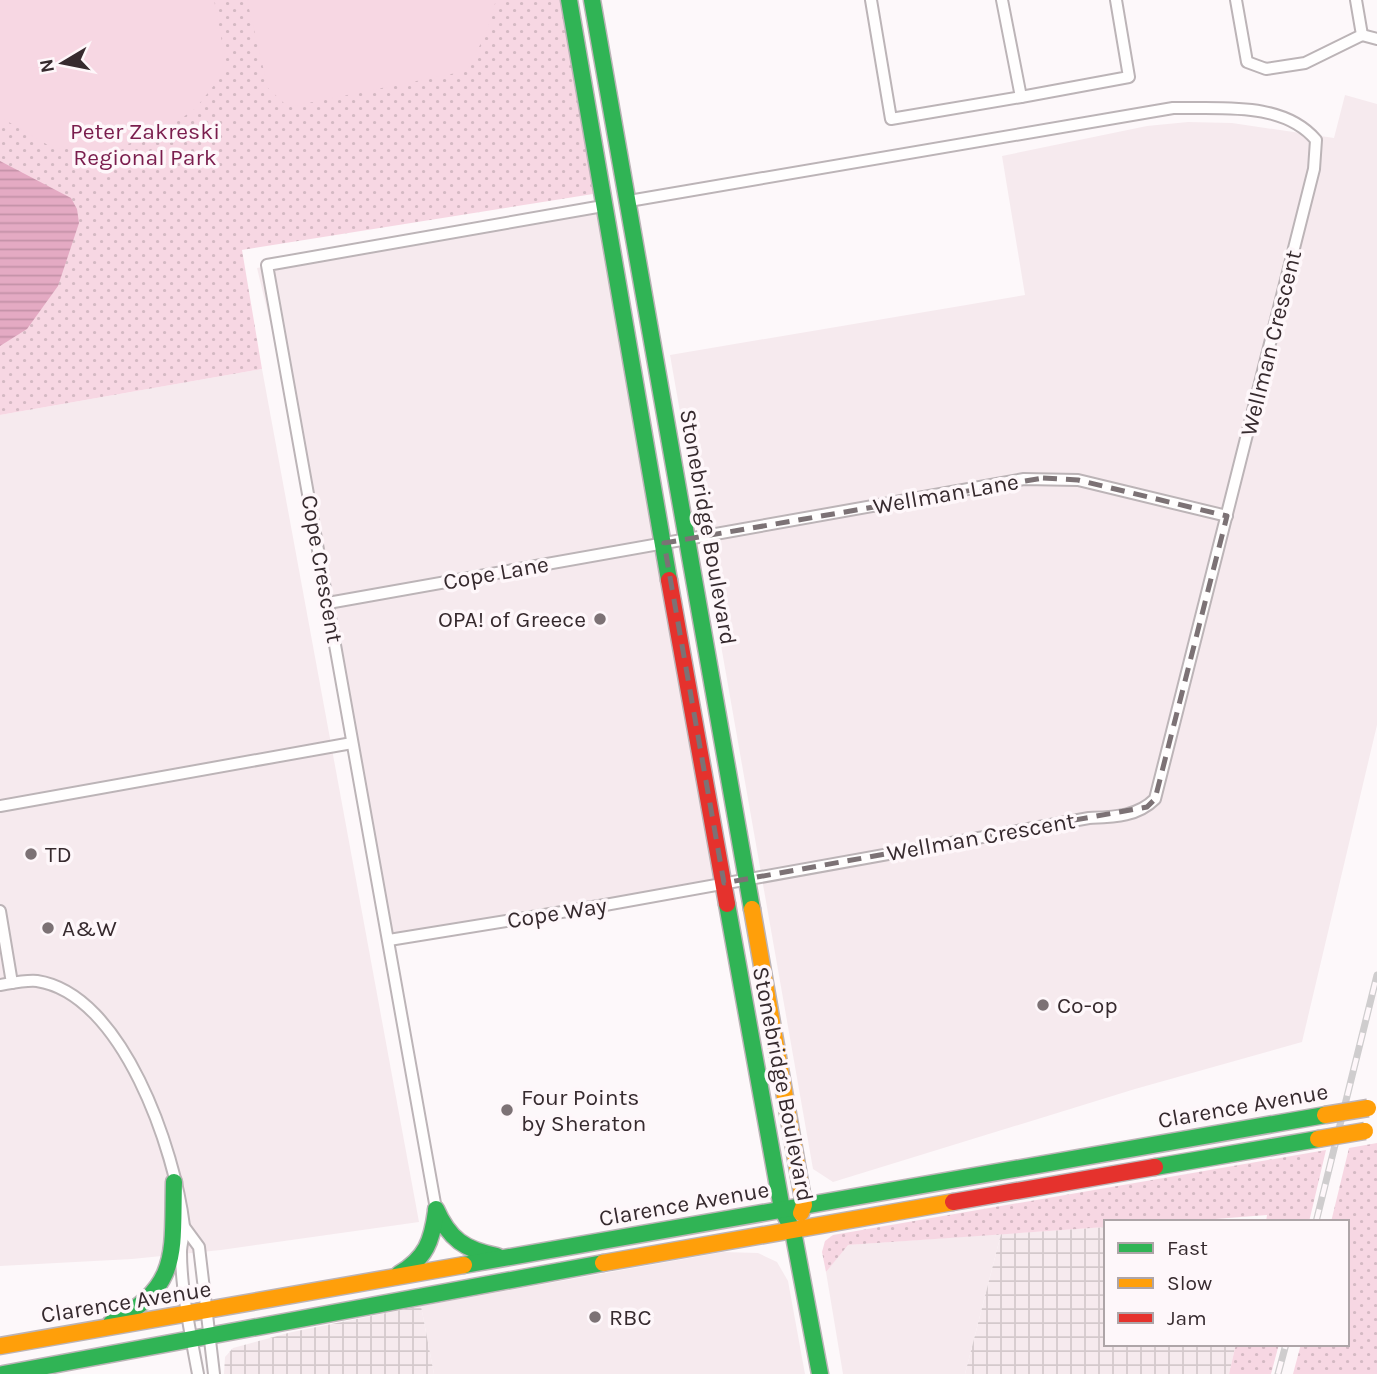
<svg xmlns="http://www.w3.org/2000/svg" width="1377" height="1374" font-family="Karla,sans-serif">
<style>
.built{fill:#f6eaee}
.industrial{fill:url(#industrial-grid)}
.grass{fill:url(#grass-dots)}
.pitch{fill:#f7d7e3}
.water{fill:url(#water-rules)}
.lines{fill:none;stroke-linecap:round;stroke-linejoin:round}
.street-casing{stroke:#bcb4b7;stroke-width:14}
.fast-casing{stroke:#bcb4b7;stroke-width:19}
.slow-casing{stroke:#bcb4b7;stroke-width:19}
.jam-casing{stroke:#bcb4b7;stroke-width:19}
.street{stroke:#fffefe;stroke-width:10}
.fast{stroke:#30b455;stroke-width:16}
.slow{stroke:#ff9f0a;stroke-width:16}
.jam{stroke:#e5322d;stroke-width:16}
.rail-casing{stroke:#cfcdce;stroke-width:7}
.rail{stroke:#fef7fa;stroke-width:4.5;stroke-dasharray:13;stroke-linecap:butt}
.slow-bridge-casing{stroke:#bcb4b7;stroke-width:19;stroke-linecap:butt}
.slow-bridge{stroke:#ff9f0a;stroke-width:16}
.marked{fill:none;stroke:#7c7275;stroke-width:5;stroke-dasharray:14 9;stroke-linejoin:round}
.poi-dot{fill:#7c7275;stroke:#fef7fa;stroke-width:2.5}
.labels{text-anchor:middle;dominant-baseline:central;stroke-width:7;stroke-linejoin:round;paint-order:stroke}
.park-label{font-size:23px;fill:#7a1d4d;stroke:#fef7fa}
.street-label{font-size:23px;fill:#362a2e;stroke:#fef7fa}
.poi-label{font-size:23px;fill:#362a2e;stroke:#fef7fa;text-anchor:start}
</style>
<defs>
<pattern id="industrial-grid" width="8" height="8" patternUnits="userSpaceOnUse" patternTransform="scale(1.75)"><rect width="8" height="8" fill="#f6eaee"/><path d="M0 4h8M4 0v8" fill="none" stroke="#d4c9cc"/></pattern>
<pattern id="grass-dots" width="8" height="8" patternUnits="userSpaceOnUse" patternTransform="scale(1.75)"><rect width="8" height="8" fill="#f7d7e3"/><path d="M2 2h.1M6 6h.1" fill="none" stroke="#d4b9c3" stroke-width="1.8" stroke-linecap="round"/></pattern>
<pattern id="water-rules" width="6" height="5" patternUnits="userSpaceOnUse" patternTransform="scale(1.75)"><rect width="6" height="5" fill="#e4aac3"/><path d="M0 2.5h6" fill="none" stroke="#c492a8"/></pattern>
</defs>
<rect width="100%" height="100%" fill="#fdf8fa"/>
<g class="built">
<path d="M1345 95 1377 104V725L1302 1042 1135 1089 833 1182 813 1169 670 355 1025 295 1002 156 1147 126 1188 122 1232 123 1334 138Z"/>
<path d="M603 206 724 883 389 940 302 454 257 268Z"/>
<path d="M262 369 419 1222 221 1250 132 1259 0 1266V415Z"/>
<path d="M1001 1234 965 1374H843L826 1272 847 1245Z"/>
<path d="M723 1252 758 1253 777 1262 788 1281 805 1374H434L421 1306Z"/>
</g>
<g class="industrial">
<path d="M1106 1227V1344H1236L1229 1374H965L1001 1234Z"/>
<path d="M421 1306 434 1374H224L225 1357 233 1348 292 1332Z"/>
</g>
<g class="grass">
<path d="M0 0H563L593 194 242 250 262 369 0 415Z"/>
<path d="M1377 1143V1374H1293L1301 1344H1347V1222H1331L1349 1148Z"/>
<path d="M1326 1150 1309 1222H1266L1267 1215 1177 1222H1106V1227L848 1245 826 1272 822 1252 825 1241 833 1235Z"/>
<path d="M1236 1344H1279L1271 1374H1229Z"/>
</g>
<g class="pitch">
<path d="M0 0H214L227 69 195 109 155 136 103 151 53 148 0 117Z"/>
<path d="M247 0H496L486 34 466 71 288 107 268 88Z"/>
</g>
<path class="water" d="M0 161 71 198 77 209 79 223 58 286 27 329 0 346Z"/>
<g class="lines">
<g class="street-casing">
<g id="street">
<path d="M871 0 891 119 1021 97 1002 0"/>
<path d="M1236 0 1247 62 1266 69 1305 63 1362 35 1356 0"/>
<path d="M1362 35 1377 39"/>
<path d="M1021 97 1129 77 1116 0"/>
<path d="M328 603 1024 479 1078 480 1227 516"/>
<path d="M0 806 352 743"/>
<path d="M0 911 12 983"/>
<path d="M389 940 605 905 1089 818C1113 817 1137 817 1155 799L1314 169 1316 140C1283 101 1221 109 1173 108L629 201"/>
<path d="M0 985C12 983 25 980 37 981 123 994 175 1151 184 1226 185 1234 181 1243 181 1252 181 1290 191 1336 198 1374"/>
<path d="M436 1209 267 265 603 206"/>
<path d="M185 1228 199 1247 214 1374"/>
</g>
</g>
<g class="fast-casing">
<g id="fast">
<path d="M569 0 669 580"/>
<path d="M592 0 752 909"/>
<path d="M727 904 782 1209 793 1231 820 1374"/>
<path d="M1155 1167 1318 1139"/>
<path d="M436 1209C449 1239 465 1250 497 1256"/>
<path d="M464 1265 1325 1115"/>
<path d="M399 1274C426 1258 432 1241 436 1211"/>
<path d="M111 1323C181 1286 172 1253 174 1182"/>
<path d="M3 1374 603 1263"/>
</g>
</g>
<g class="slow-casing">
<g id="slow">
<path d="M752 909 804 1205 801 1213"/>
<path d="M603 1263 953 1202"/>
<path d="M0 1346 464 1265"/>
</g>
</g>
<g class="jam-casing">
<g id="jam">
<path d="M669 580 727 904"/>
<path d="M953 1202 1155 1167"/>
</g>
</g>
<use href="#street" class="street"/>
<use href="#fast" class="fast"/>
<use href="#slow" class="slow"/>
<use href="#jam" class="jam"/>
<g class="rail-casing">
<g id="rail">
<path d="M1316 1222 1377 975"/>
<path d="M1278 1374 1286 1344"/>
</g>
</g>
<use href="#rail" class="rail"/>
<g class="slow-bridge-casing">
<g id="slow-bridge">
<path d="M1325 1115 1368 1108"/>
<path d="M1318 1139 1365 1131"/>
</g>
</g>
<use href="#slow-bridge" class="slow-bridge"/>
</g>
<path class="marked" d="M1043 478 1078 480 1227 516 1155 799 1147 807 724 883 664 543Z"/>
<g class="poi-dot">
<circle cx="600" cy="619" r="7"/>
<circle cx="31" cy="854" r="7"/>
<circle cx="48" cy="928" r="7"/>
<circle cx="1043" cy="1005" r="7"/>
<circle cx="507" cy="1110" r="7"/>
<circle cx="595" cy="1317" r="7"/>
</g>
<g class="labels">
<g class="park-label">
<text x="145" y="131">Peter Zakreski<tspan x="145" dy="26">Regional Park</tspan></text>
</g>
<g class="street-label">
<text transform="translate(1271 343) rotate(-76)">Wellman Crescent</text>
<text transform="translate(946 494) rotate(-10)">Wellman Lane</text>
<text transform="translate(708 527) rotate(80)">Stonebridge Boulevard</text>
<text transform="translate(322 569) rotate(80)">Cope Crescent</text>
<text transform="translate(496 573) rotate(-10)">Cope Lane</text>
<text transform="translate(981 837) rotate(-10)">Wellman Crescent</text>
<text transform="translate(557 913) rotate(-9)">Cope Way</text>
<text transform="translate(783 1084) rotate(79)">Stonebridge Boulevard</text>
<text transform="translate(1243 1106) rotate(-10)">Clarence Avenue</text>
<text transform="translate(684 1204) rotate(-10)">Clarence Avenue</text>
<text transform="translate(126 1302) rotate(-9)">Clarence Avenue</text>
</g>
<g class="poi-label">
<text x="586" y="619" text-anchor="end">OPA! of Greece</text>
<text x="45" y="854">TD</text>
<text x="62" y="928">A&amp;W</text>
<text x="1057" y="1005">Co-op</text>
<text x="521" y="1097">Four Points<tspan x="521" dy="26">by Sheraton</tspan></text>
<text x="609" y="1317">RBC</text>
</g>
</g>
<rect x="1104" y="1220" width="245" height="126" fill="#fef7fa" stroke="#aea5a8" stroke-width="2"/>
<rect x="1118" y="1243" width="35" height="10" fill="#30b455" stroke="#aea5a8" stroke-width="2"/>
<text x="1167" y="1255" font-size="21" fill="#362a2e">Fast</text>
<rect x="1118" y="1278" width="35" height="10" fill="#ff9f0a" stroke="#aea5a8" stroke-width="2"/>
<text x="1167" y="1290" font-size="21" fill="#362a2e">Slow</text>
<rect x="1118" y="1313" width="35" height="10" fill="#e5322d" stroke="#aea5a8" stroke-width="2"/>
<text x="1167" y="1325" font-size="21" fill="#362a2e">Jam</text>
<g transform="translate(63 63) rotate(260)" stroke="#fef7fa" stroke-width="5" paint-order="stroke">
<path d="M0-5L12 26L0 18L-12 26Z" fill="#362a2e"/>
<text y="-10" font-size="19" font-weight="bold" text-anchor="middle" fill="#362a2e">N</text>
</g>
</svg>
